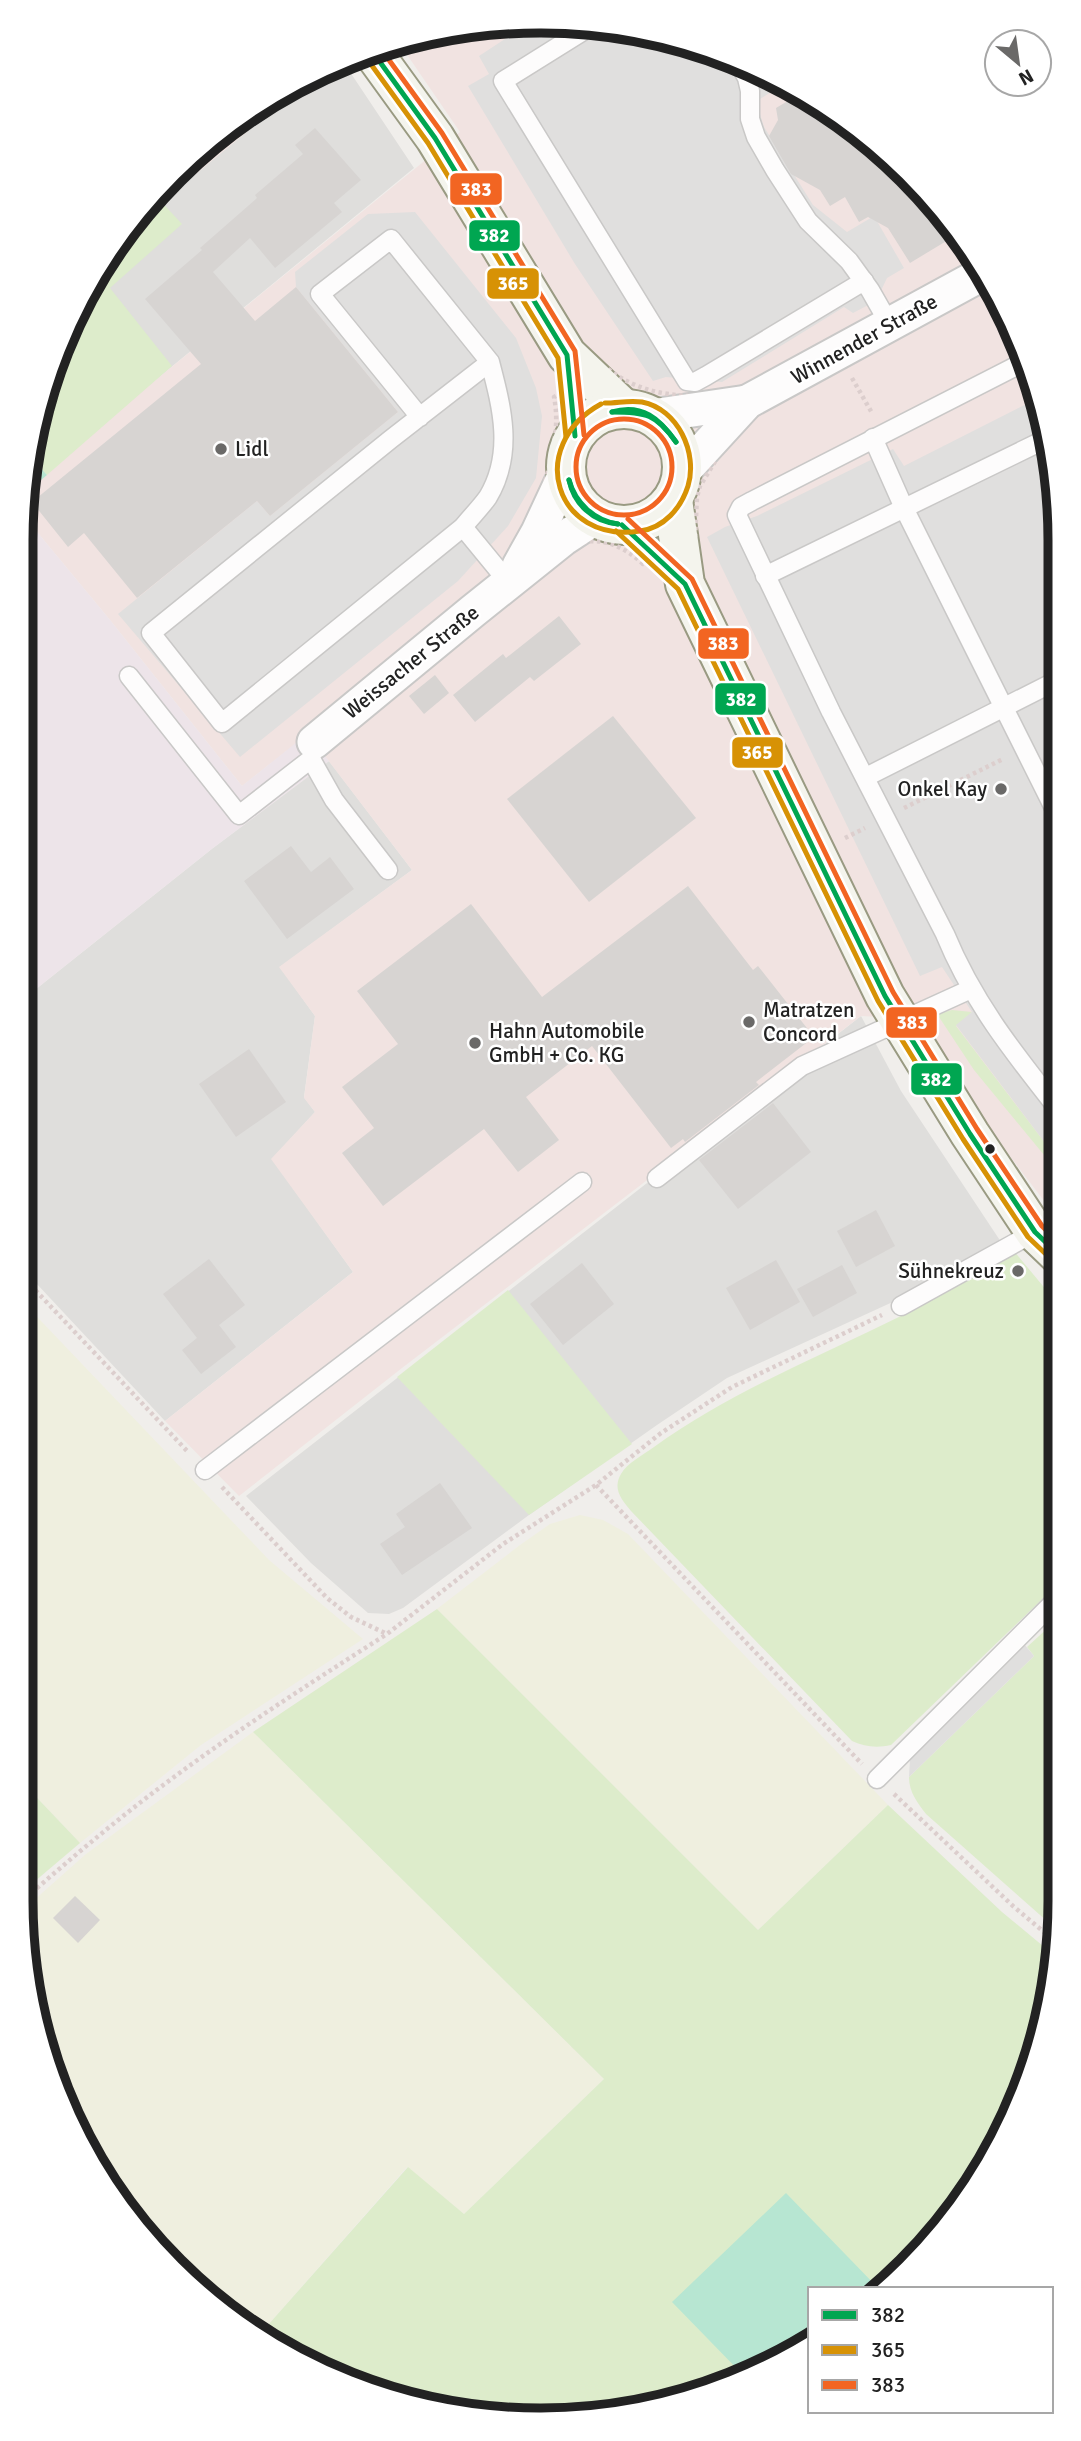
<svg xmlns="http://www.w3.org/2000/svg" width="1081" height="2441" font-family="Signika,sans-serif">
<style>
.residential{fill:#dfdedc}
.commercial{fill:#f1e3e1}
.industrial{fill:#ede4e9}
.farmland{fill:#efefdf}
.grass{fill:#ddeccb}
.pitch{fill:#b7e6d2}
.parking{fill:#e0dfde}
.building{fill:#d7d4d2}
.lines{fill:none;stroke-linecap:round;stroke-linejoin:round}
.lane-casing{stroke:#c9c8c7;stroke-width:21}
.street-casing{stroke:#c9c8c7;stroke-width:37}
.secondary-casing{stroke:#999a82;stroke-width:42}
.path{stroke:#dccecd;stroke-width:4.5;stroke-dasharray:3.5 3.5;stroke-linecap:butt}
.lane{stroke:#fdfcfc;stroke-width:18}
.street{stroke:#fdfcfc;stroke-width:33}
.secondary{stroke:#f4f4ed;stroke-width:38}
.bus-1-casing{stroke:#fff;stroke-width:10}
.bus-2-casing{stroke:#fff;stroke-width:10}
.bus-3-casing{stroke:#fff;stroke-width:10}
.bus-1{stroke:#00a651;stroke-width:5}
.bus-2{stroke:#d79205;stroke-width:5}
.bus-3{stroke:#f26522;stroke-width:5}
.poi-dot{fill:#6a6968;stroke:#fff;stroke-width:2.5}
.bus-dot{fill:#222;stroke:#fff;stroke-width:2.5}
.labels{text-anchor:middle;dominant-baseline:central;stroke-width:5;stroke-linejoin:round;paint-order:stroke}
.street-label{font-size:21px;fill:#222;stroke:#fff}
.poi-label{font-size:21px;fill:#222;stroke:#fff;text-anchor:start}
.rim{fill:none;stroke:#222;stroke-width:9}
.line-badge{stroke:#fff;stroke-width:2.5}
.badge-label{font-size:19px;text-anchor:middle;font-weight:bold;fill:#fff}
</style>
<rect width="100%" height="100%" fill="#f0eeeb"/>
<g class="residential">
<path d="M342 60 414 168 147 387 29 455 31 440 60 342 108 252 155 195 161 202 317 74Z"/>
<path d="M329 761 412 870 280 967 315 1016 304 1097 315 1112 272 1159 353 1272 165 1421 21 1267V1001L213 848Z"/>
<path d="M861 1016 901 1091 1001 1242 897 1300 727 1378 657 1425 529 1515 403 1608 389 1614 368 1613 311 1563 246 1496Z"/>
</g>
<g class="commercial">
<path d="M540 21 641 31 739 60 856 128 952 224 1020 341 1055 472 1058 1219 1009 1155 954 1075 920 1019 861 1016 402 1368 239 1496 165 1421 353 1272 271 1159 315 1112 304 1098 315 1016 279 967 412 870 308 734 242 786 110 620 23 515 26 493 147 387 460 132 399 43 439 31Z"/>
<path d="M317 74 162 202 155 195 173 173 252 109Z"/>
</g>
<path class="industrial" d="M23 515 110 620 242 786 307 734 329 761 213 848 21 1001V540Z"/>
<g class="farmland">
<path d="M21 1300 269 1560 363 1639 201 1745 80 1843 21 1781Z"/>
<path d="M580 1515 603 1520 628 1534 888 1805 758 1930 437 1609 520 1545 550 1524Z"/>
<path d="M253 1732 604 2079 464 2214 407 2167 260 2334 150 2243 90 2160 49 2068 23 1910 86 1854Z"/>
</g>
<g class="grass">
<path d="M155 195 182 224 110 288 172 366 47 475 29 455 31 440 60 342 108 252Z"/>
<path d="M952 1010 972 1012 956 1026 1058 1160V1172L974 1070 937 1014Z"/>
<path d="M1013 1250 1058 1304 1059 1583 891 1745C877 1748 865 1747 852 1741L631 1511C622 1500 612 1489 621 1474 627 1463 643 1455 654 1447 730 1392 819 1357 903 1315 941 1296 976 1271 1013 1250Z"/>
<path d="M508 1290 632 1444 529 1515 397 1377Z"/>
<path d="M437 1609 758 1930 888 1805 1002 1912 1055 1956 1050 2002 1021 2099 931 2243 875 2289H810V2343L800 2351 707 2393 609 2415 440 2410 281 2351 260 2334 408 2167 464 2214 604 2079 253 1732Z"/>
<path d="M1051 1625 1059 1634 1060 1901 1057 1930 926 1814C917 1802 909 1792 909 1777L1034 1656 1027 1647Z"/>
<path d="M21 1781 80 1843 21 1893Z"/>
</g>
<g class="pitch">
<path d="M29 455 47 475 26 493Z"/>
<path d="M786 2193 877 2287 810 2289V2343L800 2351 744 2376 672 2302Z"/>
</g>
<g class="parking">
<path d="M540 21 641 31 739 60 759 72 771 92 760 99V114L764 127 813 205 847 232 874 216 904 268 887 278 876 301 853 313 844 307 722 382 666 377 653 381 575 264 468 86 489 74 479 56 531 22Z"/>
<path d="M415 212 516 338 536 388 542 416 536 478 508 526 458 581 240 757 118 614 257 501 270 516 398 412 296 287 295 272 368 214Z"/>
<path d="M1036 399 1055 472 1058 1160 956 1025 972 1012 942 967 920 976 707 537 725 527 757 516 893 449 904 466Z"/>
<path d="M1019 1638 1034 1656 909 1777 910 1759Z"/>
</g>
<g class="building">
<path d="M798 95 856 128 952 224 958 234 910 263 888 228 868 217 859 222 845 197 830 206 820 190 791 174 769 136 778 120 776 108Z"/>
<path d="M315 128 361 180 334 203 342 212 275 268 250 238 213 272 255 321 296 287 398 412 270 516 257 501 137 598 84 533 68 547 32 502 201 364 145 299 202 250 200 248 257 198 255 195 303 154 295 145Z"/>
<path d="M559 616 581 644 534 681 530 677 475 722 453 695 503 654 506 658Z"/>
<path d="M435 675 449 693 424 714 409 696Z"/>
<path d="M613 716 696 818 589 902 507 799Z"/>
<path d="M291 846 311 872 330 857 354 889 287 939 244 881Z"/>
<path d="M688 886 753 970 758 966 814 1037 756 1082 759 1085 685 1142 683 1139 671 1148 592 1046 526 1097 559 1140 518 1172 484 1129 383 1206 342 1153 374 1128 342 1087 398 1044 357 991 471 904 542 997Z"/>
<path d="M249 1049 286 1102 236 1137 199 1084Z"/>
<path d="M773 1103 811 1152 738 1209 699 1160Z"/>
<path d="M876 1210 895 1246 856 1267 837 1231Z"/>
<path d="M209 1259 245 1305 219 1325 236 1347 201 1374 182 1350 197 1338 163 1294Z"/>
<path d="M776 1260 800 1302 750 1330 726 1288Z"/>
<path d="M582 1263 614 1304 563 1345 530 1304Z"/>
<path d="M842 1265 857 1293 813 1317 797 1289Z"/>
<path d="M440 1483 472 1528 402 1575 380 1544 405 1527 396 1514Z"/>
<path d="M75 1896 100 1920 78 1943 53 1918Z"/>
</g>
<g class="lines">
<g class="lane-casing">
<g id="lane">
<path d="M591 26 503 81 687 381 695 382 706 376 864 281"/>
<path d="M737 60 747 78 750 91V119L756 137 775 170 808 221 849 261 870 290 890 325"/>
<path d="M1026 361 752 501 741 507 737 515 831 712 945 934C973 1002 1013 1052 1058 1109"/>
<path d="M420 417 320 294 391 239 490 362 391 439 151 633 222 723 463 527C471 517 481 507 488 497 514 453 502 408 490 362"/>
<path d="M873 438 904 508 1057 814"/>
<path d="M463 527 509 583"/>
<path d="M765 576 1046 439"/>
<path d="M129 676 239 815 311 759 314 742"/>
<path d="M311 759 334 800 388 870"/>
<path d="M866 777 1056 681"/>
<path d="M657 1178 802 1066 971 989"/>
<path d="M901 1306 1035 1232"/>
<path d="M205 1470 582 1182"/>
<path d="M877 1779 1059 1597"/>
</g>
</g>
<g class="street-casing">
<g id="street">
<path d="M652 416 747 402"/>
<path d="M682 473 747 402 982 274"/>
<path d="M519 566 538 532 566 472"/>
<path d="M314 742 473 611 563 539 595 518"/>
</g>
</g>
<g class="secondary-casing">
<g id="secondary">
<path d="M372 51 435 138 567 355 624 409"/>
<circle cx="624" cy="467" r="58"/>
<path d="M673 500 685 584 885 996 970 1134 1035 1232 1058 1254"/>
</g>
</g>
<g class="path">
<path d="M608 369C634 389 661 395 693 396L713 439 716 460 700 486 697 497 695 539 643 564C624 546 598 534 572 546L558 527 536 513C546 477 562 435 554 397Z"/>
<path d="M852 378 872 413"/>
<path d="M904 808 1003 759"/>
<path d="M845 838 865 828"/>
<path d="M21 1275 189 1453"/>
<path d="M596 1485 862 1764"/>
<path d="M222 1487 327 1598 351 1617 387 1634 503 1544 596 1485 661 1433 732 1387 882 1315"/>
<path d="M894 1794 1013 1906 1056 1942"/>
<path d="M21 1902C68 1861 116 1820 166 1783 237 1730 312 1682 387 1634"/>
</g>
<use href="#lane" class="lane"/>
<use href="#street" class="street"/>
<use href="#secondary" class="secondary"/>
<g class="bus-1-casing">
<g id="bus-1">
<path d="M372 51 435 138 567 355 575 436"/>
<path d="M612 412C642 403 660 419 676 442"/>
<path d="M612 412C646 412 656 414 676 442"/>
<path d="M569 480C575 503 595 521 618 524"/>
<path d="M569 480C574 504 593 522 618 524"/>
<path d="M622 525 685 584 885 996 970 1134 1035 1232 1058 1254"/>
</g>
</g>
<g class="bus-2-casing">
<g id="bus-2">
<path d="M365 56 428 143 558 358 566 437"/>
<path d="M601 404C525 446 555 544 640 531 664 528 681 508 688 486 698 453 678 409 642 402 629 400 618 403 605 403"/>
<path d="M616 531 678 589 878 1001 963 1139 1028 1237 1052 1260"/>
</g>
</g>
<g class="bus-3-casing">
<g id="bus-3">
<path d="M381 49 442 133 575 351 584 435"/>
<circle cx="624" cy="467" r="48"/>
<path d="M628 519 692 579 893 992 977 1129 1042 1226 1058 1242"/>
</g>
</g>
<use href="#bus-1" class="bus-1"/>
<use href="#bus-2" class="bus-2"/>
<use href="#bus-3" class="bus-3"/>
</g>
<g class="poi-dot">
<circle cx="221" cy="449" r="7"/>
<circle cx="1001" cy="789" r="7"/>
<circle cx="749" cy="1022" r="7"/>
<circle cx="475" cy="1043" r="7"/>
<circle cx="1018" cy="1271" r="7"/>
</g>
<circle class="bus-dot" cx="990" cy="1149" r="6"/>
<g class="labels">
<g class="street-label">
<text transform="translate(864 339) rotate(-29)">Winnender Straße</text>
<text transform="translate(411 662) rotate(-39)">Weissacher Straße</text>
</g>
<g class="poi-label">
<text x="235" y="449">Lidl</text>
<text x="987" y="789" text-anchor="end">Onkel Kay</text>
<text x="763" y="1010">Matratzen<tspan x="763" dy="24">Concord</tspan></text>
<text x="489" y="1031">Hahn Automobile<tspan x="489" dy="24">GmbH + Co. KG</tspan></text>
<text x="1004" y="1271" text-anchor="end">Sühnekreuz</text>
</g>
</g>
<path d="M0 0H1081V2441H0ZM540 33H541A507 507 0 0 1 1048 540V1901A507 507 0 0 1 541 2408H540A507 507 0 0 1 33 1901V540A507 507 0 0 1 540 33Z" fill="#fff" fill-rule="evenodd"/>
<path class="rim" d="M540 33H541A507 507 0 0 1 1048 540V1901A507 507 0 0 1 541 2408H540A507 507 0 0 1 33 1901V540A507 507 0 0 1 540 33Z"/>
<g class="line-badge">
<rect x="449" y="172" width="54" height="34" rx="7" fill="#f26522"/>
<rect x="468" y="219" width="53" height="33" rx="7" fill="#00a651"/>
<rect x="486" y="267" width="54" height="33" rx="7" fill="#d79205"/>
<rect x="697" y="627" width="53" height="33" rx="7" fill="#f26522"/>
<rect x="714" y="682" width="53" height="34" rx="7" fill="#00a651"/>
<rect x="731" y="736" width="53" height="33" rx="7" fill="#d79205"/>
<rect x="885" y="1006" width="53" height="33" rx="7" fill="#f26522"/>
<rect x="910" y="1062" width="53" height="34" rx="7" fill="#00a651"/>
</g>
<g class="badge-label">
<text x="476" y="196">383</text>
<text x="494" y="242">382</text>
<text x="513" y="290">365</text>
<text x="723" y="650">383</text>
<text x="741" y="706">382</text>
<text x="757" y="759">365</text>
<text x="912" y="1029">383</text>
<text x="936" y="1086">382</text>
</g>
<rect x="808" y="2287" width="245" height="126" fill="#ffffff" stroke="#a7a7a7" stroke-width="2"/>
<rect x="822" y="2310" width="35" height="10" fill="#00a651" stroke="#a7a7a7" stroke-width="2"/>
<text x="871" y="2322" font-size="21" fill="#222222">382</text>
<rect x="822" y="2345" width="35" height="10" fill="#d79205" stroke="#a7a7a7" stroke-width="2"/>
<text x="871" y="2357" font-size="21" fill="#222222">365</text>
<rect x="822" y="2380" width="35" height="10" fill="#f26522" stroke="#a7a7a7" stroke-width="2"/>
<text x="871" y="2392" font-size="21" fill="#222222">383</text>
<g transform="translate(1018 63) rotate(151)"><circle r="33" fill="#ffffff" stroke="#a7a7a7" stroke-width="2"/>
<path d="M0-5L12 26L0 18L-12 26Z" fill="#6a6968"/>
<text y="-10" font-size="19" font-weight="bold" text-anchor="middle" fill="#222222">N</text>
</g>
</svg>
